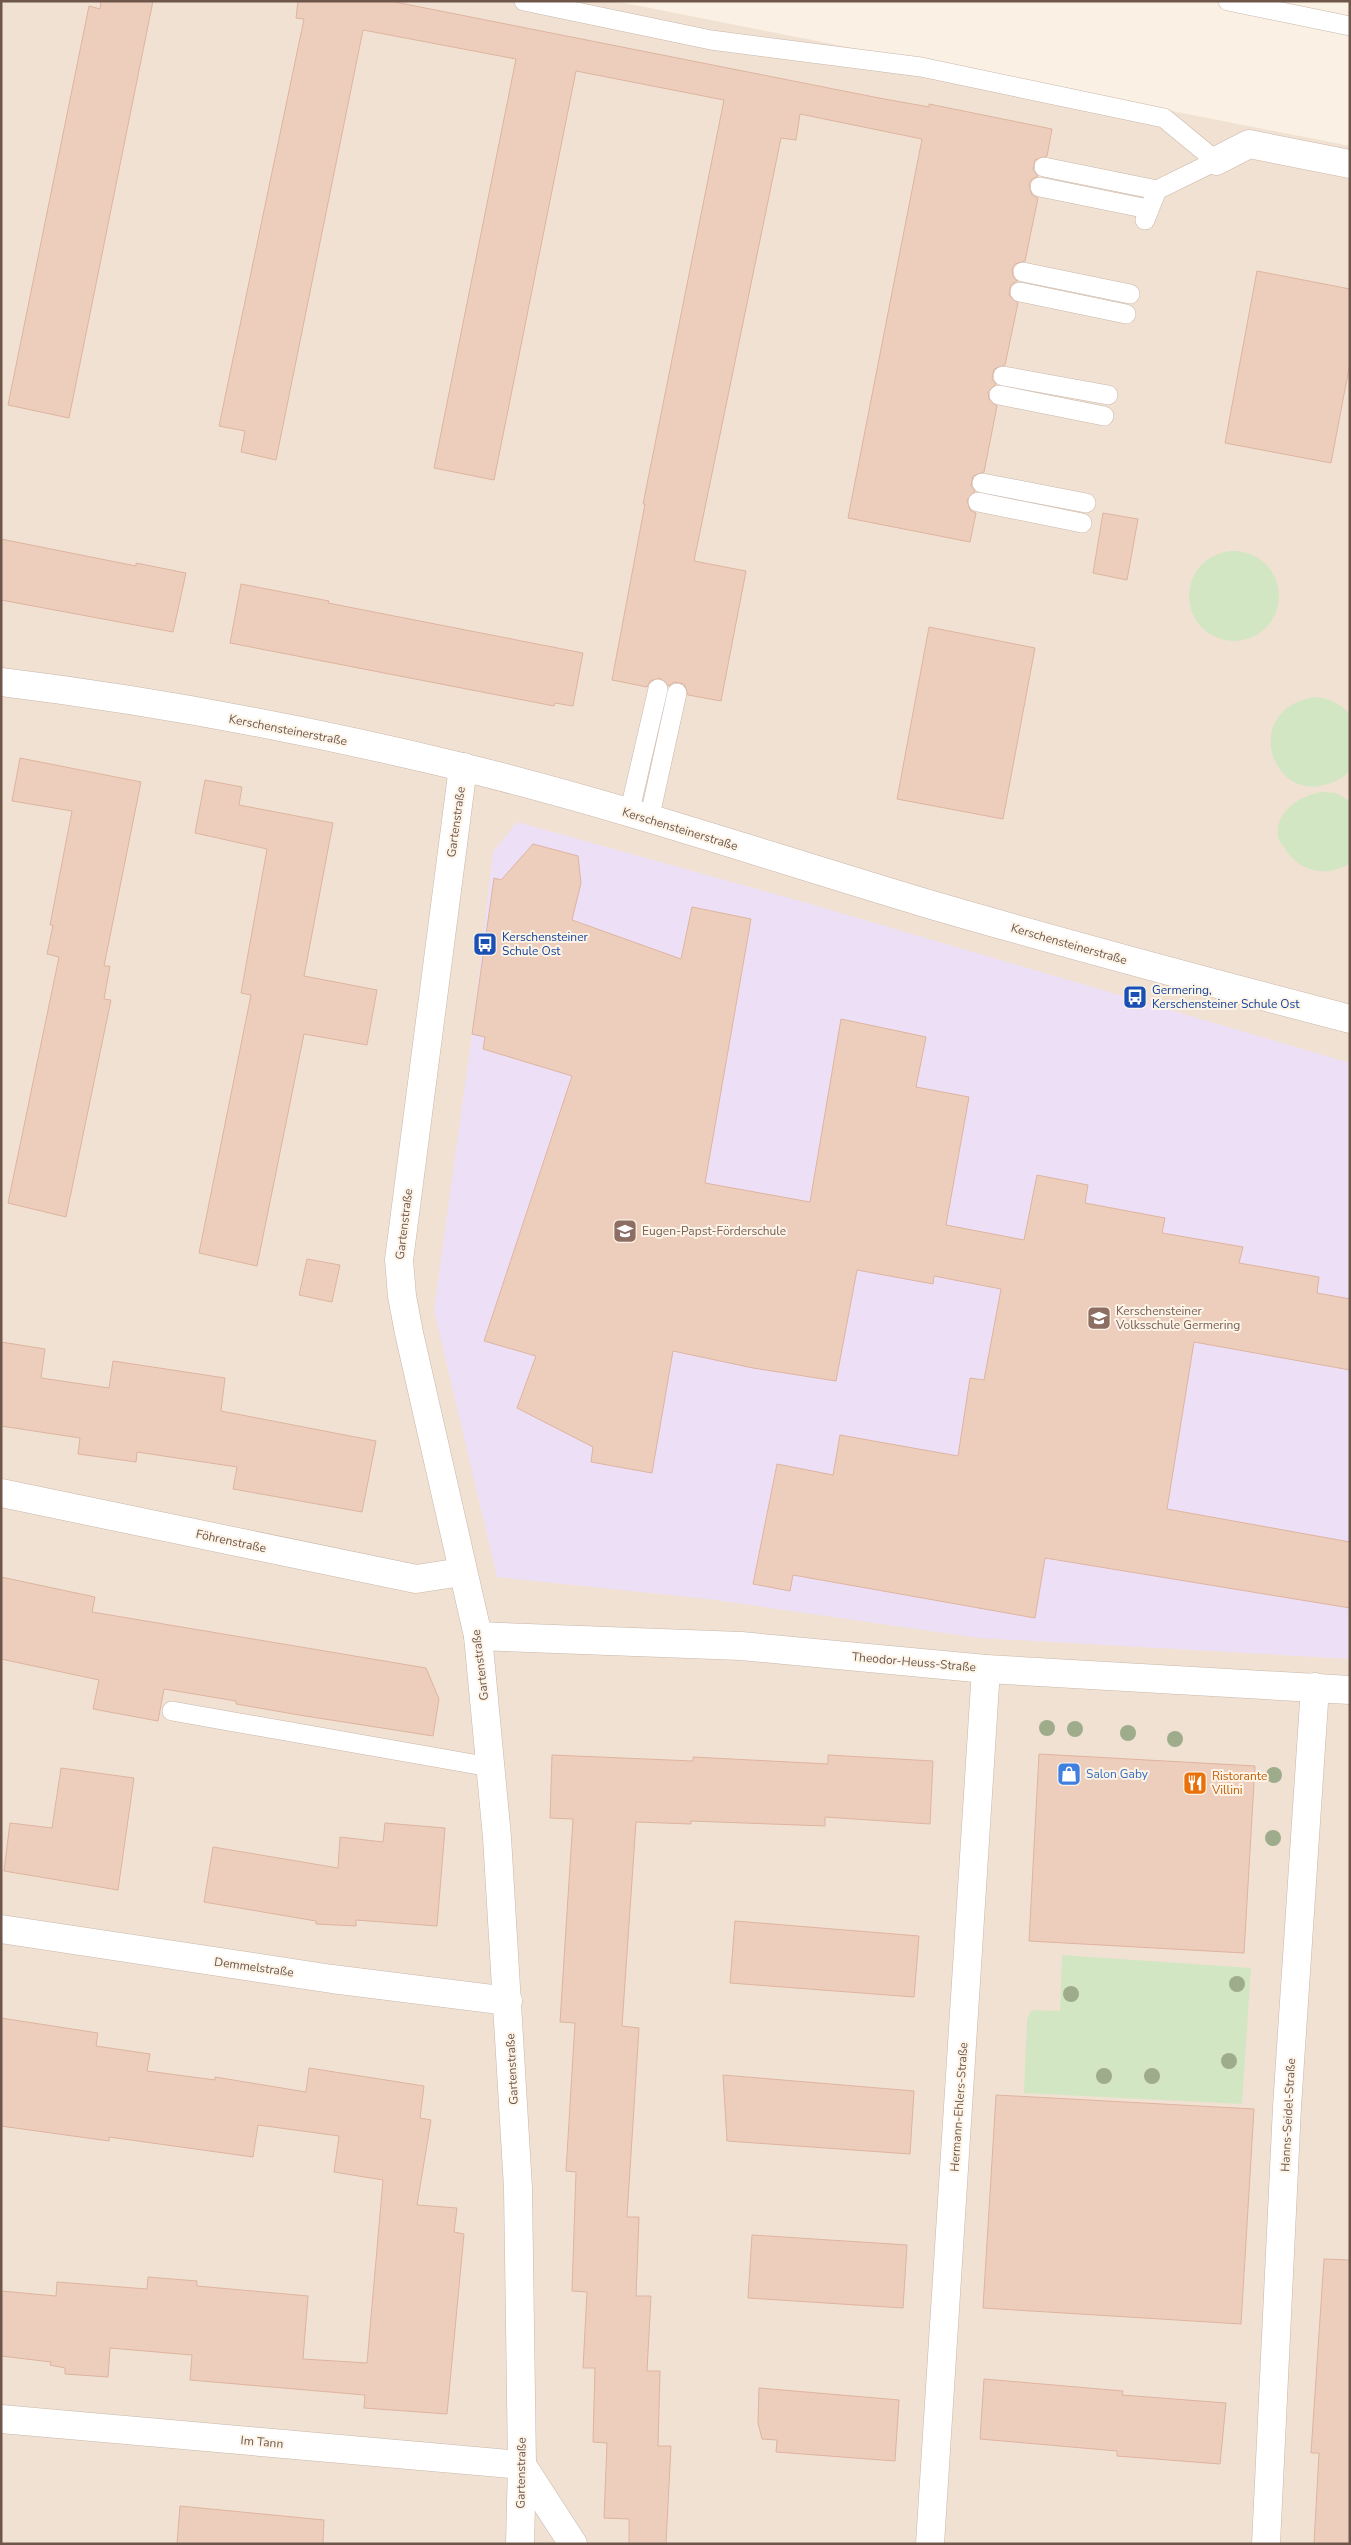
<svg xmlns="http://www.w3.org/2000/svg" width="1351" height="2545" font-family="'Nunito Sans',sans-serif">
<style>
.residential{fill:#f1e1d2}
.education{fill:#ede0f6}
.green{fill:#d3e6c3}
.building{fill:#edcebd;stroke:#deb49f}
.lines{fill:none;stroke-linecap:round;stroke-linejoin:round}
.lane-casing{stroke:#c9b7aa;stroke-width:20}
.street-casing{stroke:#c9b7aa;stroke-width:29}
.lane{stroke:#fff;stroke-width:19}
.street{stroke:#fff;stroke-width:28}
.tree{fill:#9fac8c}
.labels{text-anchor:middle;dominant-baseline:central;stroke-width:4;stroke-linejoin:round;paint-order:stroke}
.street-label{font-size:12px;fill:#6f564b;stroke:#fdf4e8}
.transit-label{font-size:12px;fill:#164399;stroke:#fdf4e8;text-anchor:start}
.education-label{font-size:12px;fill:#785e54;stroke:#fdf4e8;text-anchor:start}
.shop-label{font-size:12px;fill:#366cbe;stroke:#fdf4e8;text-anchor:start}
.food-label{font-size:12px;fill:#c56008;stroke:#fdf4e8;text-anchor:start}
</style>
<rect width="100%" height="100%" fill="#faf0e3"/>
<path class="residential" d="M1 1H614L1350 146V2544H1Z"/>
<path class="education" d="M517 822 807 903 1350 1063V1659L979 1638 708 1599 497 1577 434 1310 472 1034 493 852Z"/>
<g class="green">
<circle cx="1234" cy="596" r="45"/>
<path d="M1314 697C1329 698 1339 703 1350 714V770C1344 778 1334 783 1324 785 1271 800 1241 710 1314 697Z"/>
<path d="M1322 792 1336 793 1350 801V863C1327 879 1297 871 1284 847 1282 845 1278 840 1278 837 1274 811 1301 795 1322 792Z"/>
<path d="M1062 1955 1251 1968 1242 2104 1024 2093 1027 2019 1032 2010 1060 2011Z"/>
</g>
<g class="building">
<path d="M101 1H153L69 418 8 405 89 6 100 9Z"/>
<path d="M298 1H390L879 98 929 107V104L1052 129 1047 156 1035 160 1033 170 1038 176 1032 179 1029 185 1032 195 1038 198 1025 261 1015 264 1012 270 1013 276 1017 281 1011 285 1009 295 1018 303 1005 365 994 369 992 379 996 384 988 392 989 399 997 406 984 472 973 476 971 486 975 491 967 500 970 510 976 513 970 542 848 518 922 139 800 114 796 140 781 138 694 561 746 571 721 701 688 695 684 684 674 682 669 686 660 678 650 681 647 687 612 680 645 504H643L724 100 576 71 494 480 434 468 516 59 363 30 276 460 241 452 245 431 219 426 304 19 296 18Z"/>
<path d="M1257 271 1350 289V363L1331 463 1225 443Z"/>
<path d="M1103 513 1138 519 1127 580 1093 573Z"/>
<path d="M1 539 136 566V563L186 573 173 632 1 600Z"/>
<path d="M241 584 329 601 328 603 583 653 573 706 555 703 554 706 230 643Z"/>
<path d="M929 627 1035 648 1003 819 897 799Z"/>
<path d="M20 758 141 782 104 966H110L104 999 111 1000 66 1217 8 1203 59 957 47 954 53 925H50L72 811 12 801Z"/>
<path d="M205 780 242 787 239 805 333 823 304 976 377 990 367 1045 304 1034 257 1266 199 1253 251 995 241 993 267 849 195 833Z"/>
<path d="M533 844 578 856 581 883 572 920 681 959 692 907 751 919 705 1183 810 1202 841 1019 926 1037 916 1087 969 1097 946 1225 1024 1240 1037 1175 1088 1185 1085 1203 1165 1218 1162 1233 1243 1247 1239 1263 1319 1277 1317 1293 1350 1299V1370L1194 1342 1167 1509 1350 1542V1608L1045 1558 1035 1618 793 1575 790 1591 753 1584 777 1464 833 1475 840 1435 958 1456 970 1378 984 1380 1001 1289 934 1276 933 1284 857 1270 836 1381 753 1368 673 1351 652 1473 591 1462 593 1447 517 1408 536 1356 484 1341 572 1076 483 1049 485 1037 472 1034 494 878 501 880Z"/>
<path d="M307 1259 340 1265 332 1302 299 1295Z"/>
<path d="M1 1342 45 1349 41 1378 109 1388 113 1361 225 1378 221 1411 376 1441 362 1512 233 1489 237 1467 137 1452 136 1462 78 1454 80 1438 1 1426Z"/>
<path d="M1 1577 95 1597 92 1612 426 1668 439 1699 433 1736 299 1715 236 1704V1701L164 1689 158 1721 93 1709 99 1680 1 1659Z"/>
<path d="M1039 1754 1255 1766 1244 1953 1029 1941Z"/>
<path d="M552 1755 693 1761V1757L828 1764V1755L933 1761 930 1824 825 1817V1826L691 1821V1824L636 1822 622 2026 639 2028 627 2217H639L636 2296H651L647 2371H660L658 2446H671L666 2544H629V2519L604 2518 607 2443 593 2442 595 2368H583L587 2292 572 2291 576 2172 566 2171 575 2023 560 2022 573 1819 550 1818Z"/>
<path d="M61 1768 134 1778 118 1890 4 1871 10 1823 52 1828Z"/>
<path d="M385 1823 445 1828 437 1926 356 1920V1926L316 1924V1921L204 1902 213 1847 338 1868 340 1837 383 1842Z"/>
<path d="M735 1921 919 1936 914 1997 730 1983Z"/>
<path d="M1 2018 98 2033 96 2046 150 2054 147 2071 215 2080V2077L306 2092 309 2068 424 2086 420 2118 431 2120 417 2205 457 2208 454 2232 464 2234 447 2414 364 2408 365 2395 190 2380 192 2355 110 2348 108 2377 65 2374V2368L50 2365 51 2362 1 2356V2291L56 2296 57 2282 147 2289 148 2277 197 2281V2286L308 2296 303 2359 367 2363 383 2180 334 2172 339 2136 258 2125 253 2157 109 2137V2141L1 2126Z"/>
<path d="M723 2075 914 2091 910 2154 727 2141Z"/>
<path d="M996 2095 1254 2109 1241 2324 983 2308Z"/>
<path d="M752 2235 907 2245 903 2308 748 2298Z"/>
<path d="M1324 2259 1350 2260V2544H1314L1319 2453H1311Z"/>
<path d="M984 2379 1123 2391 1122 2395 1226 2403 1220 2464 1117 2456V2451L980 2439Z"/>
<path d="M759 2388 899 2400 895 2461 776 2452 777 2440 762 2439 758 2423Z"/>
<path d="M180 2506 324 2520 323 2544H177Z"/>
</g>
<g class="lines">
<g class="lane-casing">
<g id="lane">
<path d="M524 1 711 40 921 67 1164 118 1216 161 1157 190 1145 220"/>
<path d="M1228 1 1350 26"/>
<path d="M1044 167 1157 190"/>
<path d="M1040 187 1148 209"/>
<path d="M1023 272 1130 294"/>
<path d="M1020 292 1126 314"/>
<path d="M1003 376 1108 395"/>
<path d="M999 395 1104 416"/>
<path d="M982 483 1086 503"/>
<path d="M978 502 1082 523"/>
<path d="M629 814 658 689"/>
<path d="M649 820 677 693"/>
<path d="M172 1711 490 1767"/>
</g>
</g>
<g class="street-casing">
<g id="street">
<path d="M1216 161 1249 144 1350 164"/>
<path d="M1 682C156 701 310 730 462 767 618 805 771 857 925 903 1066 944 1208 982 1350 1019"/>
<path d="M463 767 399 1260 402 1296 409 1333 478 1636 497 1837 518 2188 522 2465 520 2544"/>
<path d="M1 1493 416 1579 462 1572"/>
<path d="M478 1636 741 1646 986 1669 1350 1690"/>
<path d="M1 1929 332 1979 508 2001"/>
<path d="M1 2419 522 2465"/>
<path d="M522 2465 573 2544"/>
<path d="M930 2544 986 1669"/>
<path d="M1266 2544 1287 2107 1315 1687"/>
</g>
</g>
<use href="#lane" class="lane"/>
<use href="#street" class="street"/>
</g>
<g class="tree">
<circle cx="1047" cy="1728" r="8"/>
<circle cx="1075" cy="1729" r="8"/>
<circle cx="1128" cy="1733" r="8"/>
<circle cx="1175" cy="1739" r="8"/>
<circle cx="1274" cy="1775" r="8"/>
<circle cx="1273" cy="1838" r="8"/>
<circle cx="1237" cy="1984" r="8"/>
<circle cx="1071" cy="1994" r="8"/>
<circle cx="1229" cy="2061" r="8"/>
<circle cx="1104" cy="2076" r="8"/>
<circle cx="1152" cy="2076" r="8"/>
</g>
<defs>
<g id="bus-square" transform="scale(1.25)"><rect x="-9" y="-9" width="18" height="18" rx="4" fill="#1a4fb4" stroke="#fdf4e8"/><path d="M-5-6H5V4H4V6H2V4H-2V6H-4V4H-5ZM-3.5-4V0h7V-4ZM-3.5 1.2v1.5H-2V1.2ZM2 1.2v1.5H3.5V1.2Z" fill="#fff"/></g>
<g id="school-square" transform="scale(1.25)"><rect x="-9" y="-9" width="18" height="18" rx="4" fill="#8d6e63" stroke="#fdf4e8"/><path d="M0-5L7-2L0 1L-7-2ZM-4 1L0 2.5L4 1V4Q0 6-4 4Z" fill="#fff"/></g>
<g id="shop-square" transform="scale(1.25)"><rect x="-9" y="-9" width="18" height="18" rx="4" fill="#3f7fe0" stroke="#fdf4e8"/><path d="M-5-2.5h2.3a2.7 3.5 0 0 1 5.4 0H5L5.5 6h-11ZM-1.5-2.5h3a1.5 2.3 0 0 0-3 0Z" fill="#fff"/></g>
<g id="restaurant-square" transform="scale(1.25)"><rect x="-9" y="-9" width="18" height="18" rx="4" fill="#e8710a" stroke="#fdf4e8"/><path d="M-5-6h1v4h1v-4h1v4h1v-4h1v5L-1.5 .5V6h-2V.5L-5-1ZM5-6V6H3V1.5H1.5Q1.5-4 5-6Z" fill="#fff"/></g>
</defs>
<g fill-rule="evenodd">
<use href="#bus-square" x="485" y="944"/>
<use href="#bus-square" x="1135" y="997"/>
<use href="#school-square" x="625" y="1231"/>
<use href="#school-square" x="1099" y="1318"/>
<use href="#shop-square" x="1069" y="1774"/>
<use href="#restaurant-square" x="1195" y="1783"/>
</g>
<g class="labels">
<g class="street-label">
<text transform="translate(288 730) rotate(11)">Kerschensteinerstraße</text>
<text transform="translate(456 822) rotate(-82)">Gartenstraße</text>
<text transform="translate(680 829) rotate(17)">Kerschensteinerstraße</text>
<text transform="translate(1069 944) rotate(16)">Kerschensteinerstraße</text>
<text transform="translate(404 1224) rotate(-83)">Gartenstraße</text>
<text transform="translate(231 1541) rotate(12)">Föhrenstraße</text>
<text transform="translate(914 1662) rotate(5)">Theodor-Heuss-Straße</text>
<text transform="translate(480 1665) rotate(-97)">Gartenstraße</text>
<text transform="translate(254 1967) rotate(8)">Demmelstraße</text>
<text transform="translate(512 2069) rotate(-93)">Gartenstraße</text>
<text transform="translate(959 2107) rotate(-86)">Hermann-Ehlers-Straße</text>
<text transform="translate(1288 2115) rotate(-87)">Hanns-Seidel-Straße</text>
<text transform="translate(262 2442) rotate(5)">Im Tann</text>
<text transform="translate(521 2473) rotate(-89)">Gartenstraße</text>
</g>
<g class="transit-label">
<text x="502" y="937">Kerschensteiner<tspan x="502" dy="14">Schule Ost</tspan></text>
<text x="1152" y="990">Germering,<tspan x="1152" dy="14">Kerschensteiner Schule Ost</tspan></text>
</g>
<g class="education-label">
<text x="642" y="1231">Eugen-Papst-Förderschule</text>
<text x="1116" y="1311">Kerschensteiner<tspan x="1116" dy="14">Volksschule Germering</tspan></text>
</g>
<g class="shop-label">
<text x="1086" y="1774">Salon Gaby</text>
</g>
<g class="food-label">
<text x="1212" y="1776">Ristorante<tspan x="1212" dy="14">Villini</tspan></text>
</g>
</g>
<rect width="1351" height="2545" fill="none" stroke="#6f564b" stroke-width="5"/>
</svg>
